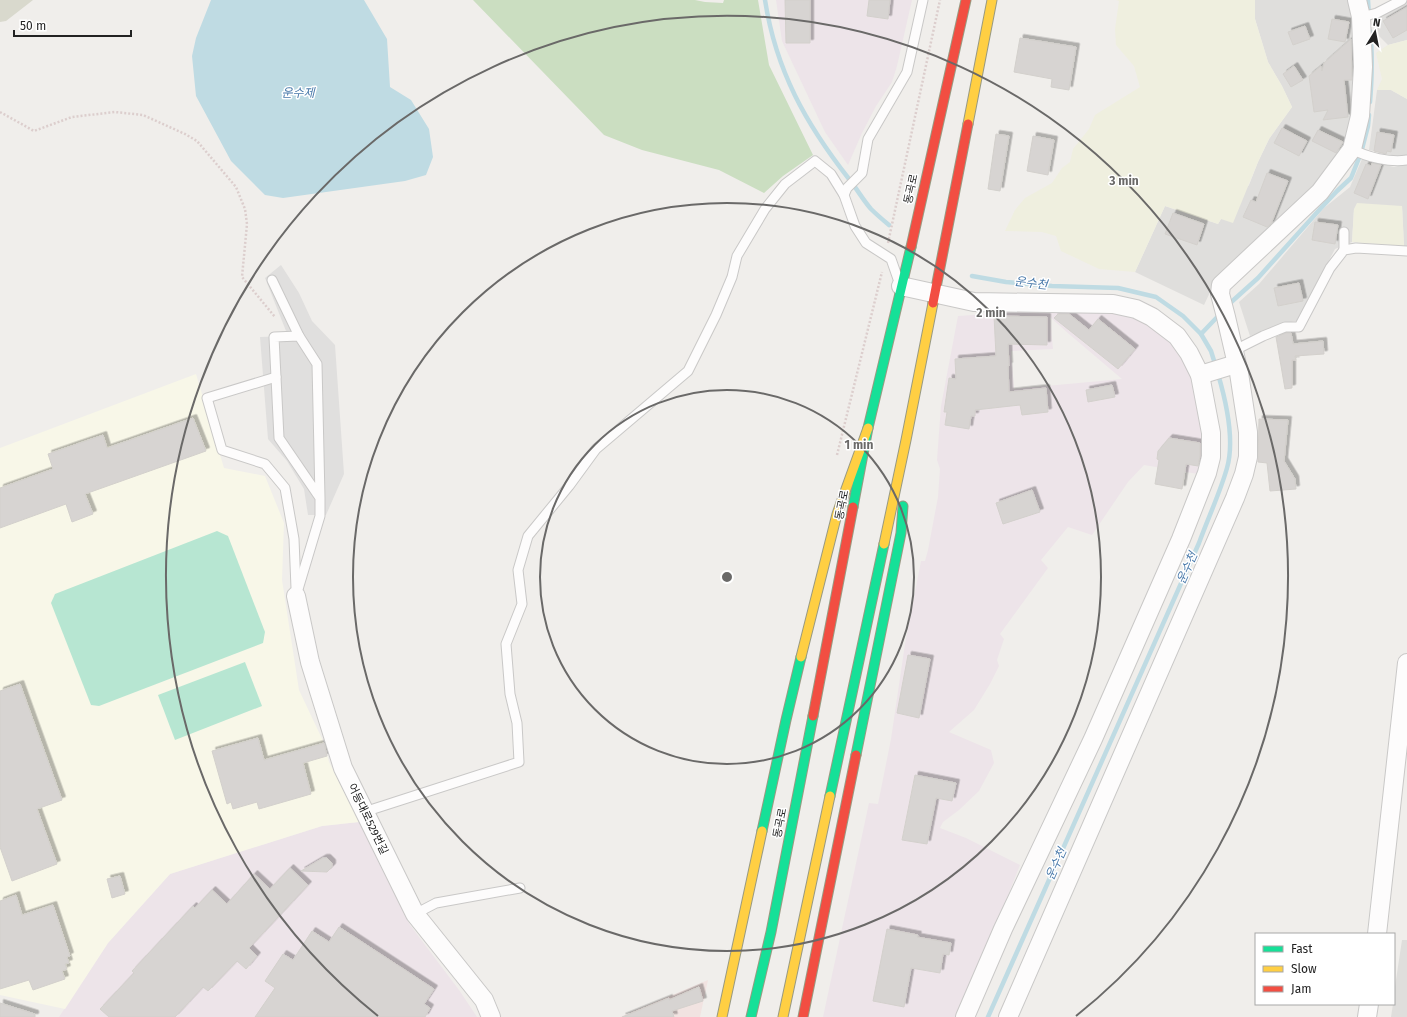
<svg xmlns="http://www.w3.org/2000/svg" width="1407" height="1017" font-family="'Fira Sans','Noto Sans KR',sans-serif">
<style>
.residential{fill:#dfdedc}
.commercial{fill:#f1e3e1}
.industrial{fill:#ede4e9;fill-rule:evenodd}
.education{fill:#f8f7e8}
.construction{fill:#d9d9cd}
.farmland{fill:#efefdf}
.forest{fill:#cbdec1}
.pitch{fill:#b7e6d2}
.parking{fill:#e0dfde}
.water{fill:#bfdbe3}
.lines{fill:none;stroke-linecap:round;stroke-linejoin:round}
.stream{stroke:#bfdbe3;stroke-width:4.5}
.building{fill:#d7d4d2;stroke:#d3d0cc;filter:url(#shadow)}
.lane-casing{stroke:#c9c8c7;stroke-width:11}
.street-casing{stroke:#c9c8c7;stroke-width:20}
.fast-casing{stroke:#999a82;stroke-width:11}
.slow-casing{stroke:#999a82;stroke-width:11}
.jam-casing{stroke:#999a82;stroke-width:11}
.path{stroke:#dccecd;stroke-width:2.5;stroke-dasharray:2 2;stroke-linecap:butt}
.lane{stroke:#fdfcfc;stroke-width:9}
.street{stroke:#fdfcfc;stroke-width:18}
.fast{stroke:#16e098;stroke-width:9}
.slow{stroke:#ffcf43;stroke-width:9}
.jam{stroke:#f24e42;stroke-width:9}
.ring{fill:none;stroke:#6a6968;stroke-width:2}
.labels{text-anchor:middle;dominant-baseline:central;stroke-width:3;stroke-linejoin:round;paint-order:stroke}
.street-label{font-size:11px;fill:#222;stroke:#fff}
.water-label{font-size:12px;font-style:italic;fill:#4a7aab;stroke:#fff}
.centre{fill:#6a6968;stroke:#fff;stroke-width:2}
.ring-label{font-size:12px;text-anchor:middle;font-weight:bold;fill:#6a6968;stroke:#fff;stroke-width:3;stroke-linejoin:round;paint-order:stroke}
</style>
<defs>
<filter id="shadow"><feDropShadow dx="3.5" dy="-3.5" stdDeviation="0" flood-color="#0004"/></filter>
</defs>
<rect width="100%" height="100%" fill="#f0eeeb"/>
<g class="residential">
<path d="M1255 0H1353L1358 26 1351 137 1325 180 1212 288 1204 305 1135 272 1165 206 1218 224 1221 219 1249 185 1258 162 1269 139 1292 107 1282 86 1268 62 1255 19Z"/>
<path d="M1407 0V40L1388 45 1379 36 1375 17Z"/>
<path d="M1377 90H1391L1407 99V156H1396L1369 150Z"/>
<path d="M1362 159 1394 167 1407 164V247L1404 246 1402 206 1354 209 1352 242 1335 249 1297 321 1279 324 1250 336 1239 302 1259 284 1324 208 1350 187Z"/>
<path d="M1402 940H1407V1017H1391L1393 1004H1394V993Z"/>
</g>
<path class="commercial" d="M708 980 700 1017H620Z"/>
<g class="industrial">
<path d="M776 0H912L897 66 892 82 876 106 862 133 848 165 825 132 782 41Z"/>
<path d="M1007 310 1123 312 1143 320 1174 341 1187 360 1206 440 1198 474 1144 465 1128 482 1092 535 1068 527 1041 560 1048 568 1000 634 1004 639 997 660 999 666 990 684 974 710 949 732 991 750 994 763 979 791 959 810 943 822 940 828 966 838 1020 865 986 951 969 984 955 1017H823L869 803 878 804 891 739 905 644 921 561H925L928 550 938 497 940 469 937 460 941 406 958 316 989 314ZM1050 317 1069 334 1122 379 1014 389 1011 351 1053 349Z"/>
<path d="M359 822 410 925 459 990 477 1017H59L108 943 170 874 322 826Z"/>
</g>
<path class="education" d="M196 374 224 468 265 476 284 523 282 580 299 690 324 743 329 762 359 822 322 826 170 874 108 943 65 1009 0 995V448Z"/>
<path class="construction" d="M0 0H33L6 21 0 22Z"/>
<g class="farmland">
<path d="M1116 0H1255V19L1268 62 1282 86 1292 107 1269 139 1258 162 1233 223 1221 219 1218 224 1165 206 1135 272 1099 269 1061 251 1056 236 1042 232 1005 231 1015 210 1025 198 1052 183 1062 168 1070 162 1073 149 1089 129 1095 115 1140 87 1134 66 1116 45 1115 29 1119 1Z"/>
<path d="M1407 40V99L1391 90H1377L1382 79 1376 53 1388 45Z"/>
<path d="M1357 203 1402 206 1404 246 1352 242 1354 209Z"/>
</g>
<path class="forest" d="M473 0H695L705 2 723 3 724 0H758L769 65 813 155 783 176 764 193 719 170 642 150 604 135Z"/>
<g class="pitch">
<path d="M217 531 228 536 265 632 263 643 99 706 91 705 51 603 55 594Z"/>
<path d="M245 662 262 706 175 740 158 695Z"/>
</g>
<path class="parking" d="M281 265 299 293 312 321 335 345 344 474 326 515H308L304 489 287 461 268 439 260 337 288 336 265 278Z"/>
<path class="water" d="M211 0H364L387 39 390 87 411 100 429 129 433 157 426 175 405 181 283 198 265 195 231 161 196 96 192 56 196 38Z"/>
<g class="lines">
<g class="stream">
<path d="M765 0C776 71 806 124 849 179 857 189 863 200 871 209 877 215 883 220 889 225"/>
<path d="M1368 0 1369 16"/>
<path d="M1370 102C1372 78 1373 55 1370 31"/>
<path d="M972 276 1006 282 1052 286 1118 288 1156 297 1183 316 1201 334 1211 351 1216 367"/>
<path d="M1228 305 1258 278 1321 208 1337 191 1351 178 1361 153 1368 126 1369 115"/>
<path d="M1201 334 1221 313"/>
<path d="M988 1017 1199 543C1208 518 1220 493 1227 468 1235 440 1226 401 1218 374"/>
</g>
</g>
<g class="building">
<path d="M785 0H810V43H786Z"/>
<path d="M869 0H890L888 19 867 16Z"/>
<path d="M1407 7V30L1393 38 1383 21Z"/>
<path d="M1332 19 1349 22 1345 42 1328 39Z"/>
<path d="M1305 26 1310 39 1293 45 1288 32Z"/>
<path d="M1020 38 1076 47 1069 90 1051 87 1052 79 1014 72Z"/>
<path d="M1351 39 1352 80H1344L1348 117 1323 120 1328 110 1314 112 1309 76 1321 66 1322 71 1324 63Z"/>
<path d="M1294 66 1303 80 1291 87 1283 74Z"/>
<path d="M1282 128 1307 141 1299 156 1274 143Z"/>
<path d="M1318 130 1343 142 1336 153 1312 141Z"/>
<path d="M1377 132 1394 135 1391 152 1387 151 1386 154 1374 151Z"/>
<path d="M996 134 1009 136 1000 191 988 189Z"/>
<path d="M1033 136 1054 140 1048 175 1027 171Z"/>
<path d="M1372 163 1381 165 1368 199 1354 193 1366 164 1371 166Z"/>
<path d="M1267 173 1288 181 1271 224 1267 227 1243 217 1251 200 1256 202Z"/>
<path d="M1173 213 1204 224 1197 245 1165 234Z"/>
<path d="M1315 222 1338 225 1335 244 1312 240Z"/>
<path d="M1299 283 1303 301 1278 306 1274 288Z"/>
<path d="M1058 314H1069L1089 330 1098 319 1135 349 1118 369 1054 318Z"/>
<path d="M994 316 1047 317V345L1008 344 1009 366H1008L1009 392 1046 388 1048 412 1022 415 1020 405 975 410V416H971L969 429 945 425 947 412H944L949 378 956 379 955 359 996 356Z"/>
<path d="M1286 333H1291L1293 344 1323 341 1324 354 1295 356 1296 360H1292V388L1285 389 1276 337Z"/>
<path d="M1112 385 1115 397 1088 402 1086 390Z"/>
<path d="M193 418 206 451 85 494 93 514 72 522 66 504 0 528V488L53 469 48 454 103 435 107 448Z"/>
<path d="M1259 419 1288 420 1284 461 1295 479 1296 489 1270 491 1267 463 1258 462Z"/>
<path d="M1169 438 1200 443V456L1198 466 1186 464 1182 489 1155 484 1159 460 1157 459 1158 451Z"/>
<path d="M1032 490 1040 512 1003 524 996 503Z"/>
<path d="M908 655 930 659 919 718 897 713Z"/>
<path d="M20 684 62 800 37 809 57 864 12 881 0 847V691Z"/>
<path d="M258 738 264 760 324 743 327 756 303 763 311 794 259 809 257 802 233 809 231 802 227 804 212 751Z"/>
<path d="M915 775 956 783 952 801 936 798 927 844 902 840Z"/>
<path d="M323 858H327L332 863V867L327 872 301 871Z"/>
<path d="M290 868 308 885 249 948 257 956 246 969 237 961 208 991 203 987 175 1017H109L100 1009 134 973 132 971 193 906 195 908 212 890 227 904 254 874 270 889Z"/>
<path d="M120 876 125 894 112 898 107 879Z"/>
<path d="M16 895 22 915 53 905 70 956 67 957 69 963 65 964 67 969 62 971 65 979 33 990 29 980 0 989V901Z"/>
<path d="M339 927 434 989 424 1004 430 1008 425 1017H255L275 988 265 981 283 954 293 960 312 931 329 942Z"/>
<path d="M887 929 918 935 917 937 951 943 949 955 943 954 940 973 911 968 904 1007 873 1001Z"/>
<path d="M699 987 703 1001 672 1011 674 1017H622L669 998V1000Z"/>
<path d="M0 1003 35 1014V1017H0Z"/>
</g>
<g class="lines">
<g class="lane-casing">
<g id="lane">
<path d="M1361 17 1377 13 1402 0"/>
<path d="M1352 149C1366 157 1391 163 1407 160"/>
<path d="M1344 250V232"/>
<path d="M898 279 891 259 866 243 855 226 844 195 847 188 862 173 868 139 907 72 923 0"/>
<path d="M272 280 299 336"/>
<path d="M1233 351 1263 336 1285 327H1299L1330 268 1344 250 1356 248 1407 251"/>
<path d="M276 377 207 398 222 450 265 464 285 488 294 539 296 588"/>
<path d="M296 596 320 516V498L317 364 299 336 274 337 279 438 320 498"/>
<path d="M364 812 519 762 517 723 510 694 506 644 522 604 518 570 528 536 569 486 596 449 688 371 716 315 732 277 737 256 765 209 785 184 815 161 831 174 844 195"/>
<path d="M415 914 436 903 520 888"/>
</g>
</g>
<g class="street-casing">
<g id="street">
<path d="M901 286 974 302 1113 304 1136 309 1152 317 1177 336 1189 353 1200 375 1211 433V457L1207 473 1181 539 1093 739 1003 929 965 1017"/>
<path d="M1200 375 1236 364"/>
<path d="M296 596 310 662 343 768 415 914 484 1000 491 1017"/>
<path d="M1377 934 1407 663"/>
<path d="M1008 1017 1235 498 1244 474 1248 457V432L1239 373 1226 317 1220 294 1221 285 1320 192 1352 149 1360 116 1363 67 1361 17 1357 0"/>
<path d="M1367 1017 1369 1004"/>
</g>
</g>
<g class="fast-casing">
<g id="fast">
<path d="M853 507 868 428 911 247"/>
<path d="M856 755 901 533 903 506"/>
<path d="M830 796 884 544"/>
<path d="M762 831 786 720 801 657"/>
<path d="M751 1017 771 932 813 716"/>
</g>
</g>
<g class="slow-casing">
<g id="slow">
<path d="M968 124 992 0"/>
<path d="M884 544 906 440 933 303"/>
<path d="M801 657 837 514 868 428"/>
<path d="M722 1017 762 831"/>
<path d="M783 1017 830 796"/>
</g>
</g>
<g class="jam-casing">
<g id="jam">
<path d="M911 247 966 0"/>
<path d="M933 303 968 124"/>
<path d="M813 716 853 507"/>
<path d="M803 1017 856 755"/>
</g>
</g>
<g class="path">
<path d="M0 112 34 131 72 117 115 112 143 115 185 134 197 141 236 187 245 209 247 224 242 277 275 317"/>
<path d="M888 243 940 0"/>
<path d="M837 455 882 272"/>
</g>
<use href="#lane" class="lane"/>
<use href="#street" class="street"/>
<use href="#fast" class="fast"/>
<use href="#slow" class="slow"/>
<use href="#jam" class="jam"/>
</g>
<g class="ring">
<circle cx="727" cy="577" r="187"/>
<circle cx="727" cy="577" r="374"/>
<path d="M378 1016A561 561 0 1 1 1076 1016"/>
</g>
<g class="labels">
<g class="street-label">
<text transform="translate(911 189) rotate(-78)">동곡로</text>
<text transform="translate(842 505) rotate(-79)">동곡로</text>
<text transform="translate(368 819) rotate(64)">어등대로529번길</text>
<text transform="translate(780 823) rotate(-79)">동곡로</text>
</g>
<g class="water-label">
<text x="298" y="93">운수제</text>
<text transform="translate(1031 283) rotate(7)">운수천</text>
<text transform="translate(1187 568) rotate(-66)">운수천</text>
<text transform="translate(1056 864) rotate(-66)">운수천</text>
</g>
</g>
<circle cx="727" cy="577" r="6" class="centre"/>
<g class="ring-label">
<text x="1124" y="185">3 min</text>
<text x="991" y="317">2 min</text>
<text x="859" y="449">1 min</text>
</g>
<rect x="1255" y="933" width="140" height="72" fill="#ffffff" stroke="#a7a7a7"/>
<rect x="1263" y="946" width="20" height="6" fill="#16e098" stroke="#a7a7a7"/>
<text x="1291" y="953" font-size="12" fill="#222222">Fast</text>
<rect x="1263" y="966" width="20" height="6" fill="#ffcf43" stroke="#a7a7a7"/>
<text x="1291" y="973" font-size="12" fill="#222222">Slow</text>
<rect x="1263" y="986" width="20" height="6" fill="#f24e42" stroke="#a7a7a7"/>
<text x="1291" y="993" font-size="12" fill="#222222">Jam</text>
<g transform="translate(1375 32) rotate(10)" stroke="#ffffff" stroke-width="3" paint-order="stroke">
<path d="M0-3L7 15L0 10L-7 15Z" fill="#222222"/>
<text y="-6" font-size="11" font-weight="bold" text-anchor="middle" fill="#222222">N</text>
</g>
<path d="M14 30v6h117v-6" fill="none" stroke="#222222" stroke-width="2"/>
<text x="20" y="30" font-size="12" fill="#222222" stroke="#ffffff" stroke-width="3" paint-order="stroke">50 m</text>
</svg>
